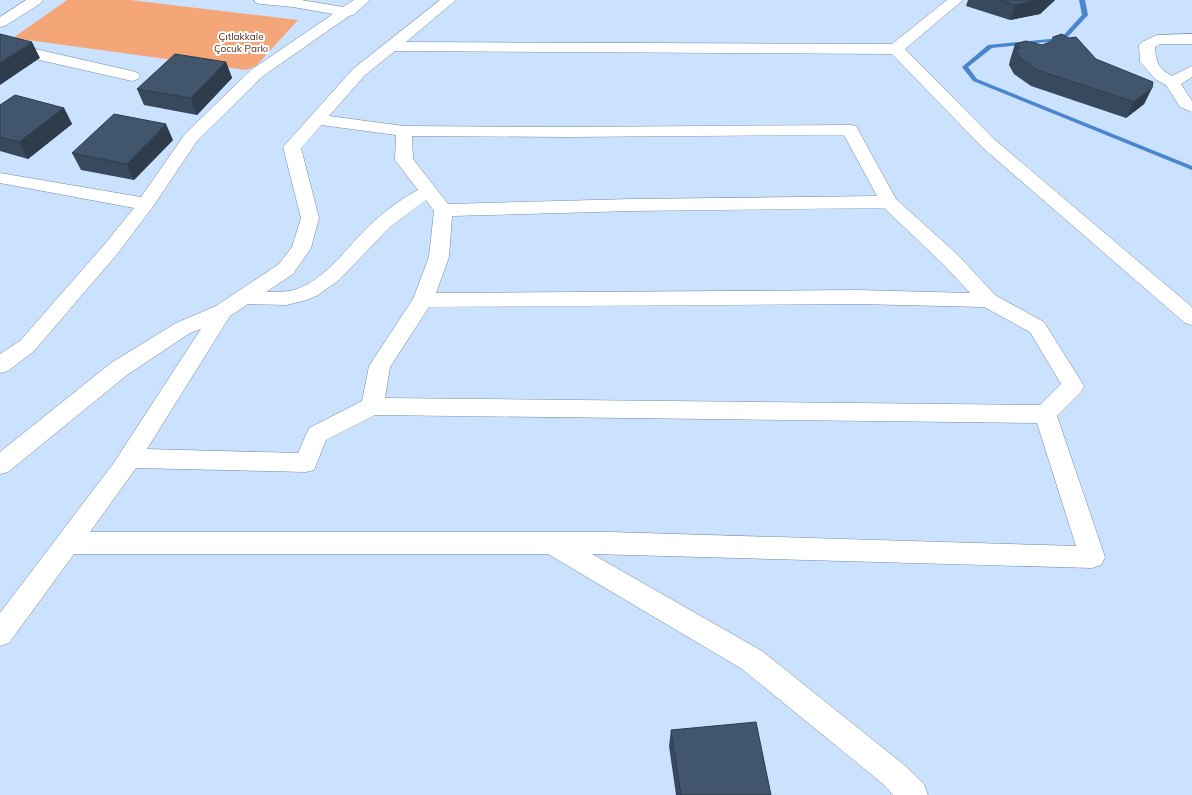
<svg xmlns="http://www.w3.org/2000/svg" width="1192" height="795" font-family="Mulish,sans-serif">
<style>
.green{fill:#f5a679}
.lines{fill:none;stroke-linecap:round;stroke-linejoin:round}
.stream{fill:#4a85cd;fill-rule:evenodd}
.minor-casing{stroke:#7388a2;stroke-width:1}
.minor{fill:#fff;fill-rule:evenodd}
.wall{fill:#38495e}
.shaded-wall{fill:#2e3c4c}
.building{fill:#41556d;stroke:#2e3c4c}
.labels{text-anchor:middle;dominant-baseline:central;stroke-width:4;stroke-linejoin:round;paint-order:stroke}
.far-park-label{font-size:10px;fill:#512d18;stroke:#fff}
</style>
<rect width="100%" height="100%" fill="#cbe2ff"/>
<path class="green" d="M67 0H130L298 20 256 66 246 70 13 38Z"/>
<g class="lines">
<path class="stream" d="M1079 0H1085L1088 15 1065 40 992 48 968 67 977 79 1192 166V170L973 81 962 67 988 45 1061 38 1082 15Z"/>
<g class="minor-casing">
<g id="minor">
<path d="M26 0H43L41 3 5 26 0 27V17Z"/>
<path d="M254 0H301L343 7 354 0H370L353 15 349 16 263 76 197 141 152 208 118 253 34 351 8 371 0 373V354L20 341 104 245 134 208 0 183V173L141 197 185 134 251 70 333 14 293 7 261 4 256 3Z"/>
<path d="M440 0H456L406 42 892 44 947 0H963L905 49 995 140 1192 307V325L1185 323 983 148 892 54 395 51 365 75 329 116 404 126 568 127 850 125 856 126 896 199 958 255 995 295 1044 322 1084 386 1081 392 1057 416 1105 557 1101 565 1092 568 592 554 762 651 903 764 924 784 928 795H893L883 784 742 669 548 554H74L9 643 0 646V613L113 464 201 329 190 333 127 375 8 472 0 474V452L111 363 176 323 216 306 279 264 292 247 301 218 283 147 353 69ZM321 125 396 135 395 160 418 190C401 199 385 211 371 224 347 247 326 280 294 290 285 292 275 292 266 292L293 274 311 248 319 218 301 148ZM844 135 877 196 632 199 448 204 413 159 412 136 568 137ZM426 200 434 211 429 257 413 299 369 366 362 401 309 428 298 453 147 449 230 316 248 304 286 305 307 300 318 295 339 280 390 227ZM884 208 944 265 970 293 858 290 436 293 449 257 452 216 632 211ZM858 304 984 307 1030 332 1061 384 1040 405 385 398 390 367 429 307ZM375 415 1037 423 1076 546 610 532H90L136 468 306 472 314 470 326 440Z"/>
<path d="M1192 34V44H1160L1155 47C1156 62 1158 68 1172 76L1192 66V77L1181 84 1192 101V112L1180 107 1166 85 1155 79 1143 65 1140 62 1139 45 1142 42 1157 35Z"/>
<path d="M0 41 132 71 138 73 140 76 138 79 132 81 0 51Z"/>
</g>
</g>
<use href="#minor" class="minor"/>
</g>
<g class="wall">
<path d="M968 0H1055L1040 14 1010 20 966 6Z"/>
<path d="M1015 44 1042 45 1096 59 1152 88 1144 104 1126 118 1031 86 1014 74 1009 65 1010 60Z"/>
<path d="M226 62 232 78 197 115 144 105 137 89Z"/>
<path d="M0 105 64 108 72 124 28 159 0 151Z"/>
<path d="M173 140 134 180 81 170 72 153Z"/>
<path d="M671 730 771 795H676L669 746Z"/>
</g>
<g class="shaded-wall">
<path d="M1038 0H1055L1040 14 1010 20 1015 5Z"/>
<path d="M32 42 40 58 0 85V63Z"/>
<path d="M226 62 232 78 197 115 191 98Z"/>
<path d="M1152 88 1144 104 1126 118 1134 102Z"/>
<path d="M64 108 72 124 28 159 19 142Z"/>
<path d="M166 124 173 140 134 180 127 164Z"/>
</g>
<g class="building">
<path d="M1000 0H1038L1015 5Z"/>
<path d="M0 34 32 42 0 63Z"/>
<path d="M1062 34 1068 38 1076 37 1096 59 1153 82 1152 88 1134 102 1037 70 1020 58 1015 49 1020 48 1015 44 1026 41 1042 45 1052 41 1053 37Z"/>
<path d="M175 54 226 62 191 98 137 89Z"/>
<path d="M15 95 64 108 19 142 0 137V105Z"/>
<path d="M114 114 166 124 127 164 72 153Z"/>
<path d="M756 722 771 795H681L671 730Z"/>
</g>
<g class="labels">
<g class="far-park-label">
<text x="241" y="36">Çıtlakkale<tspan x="241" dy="12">Çocuk Parkı</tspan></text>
</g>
</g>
</svg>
